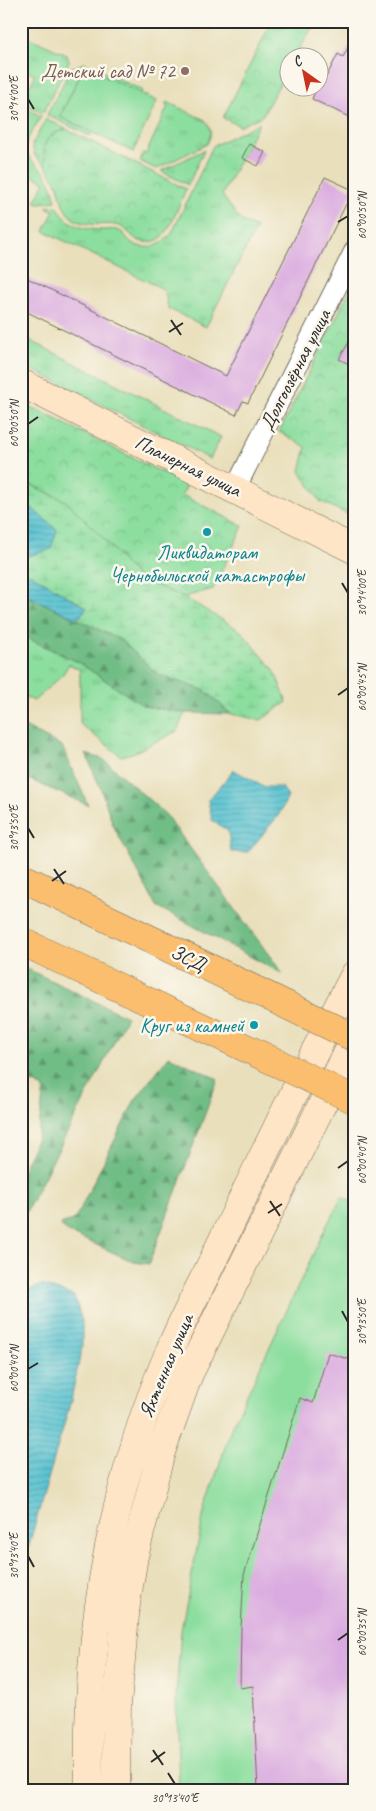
<svg xmlns="http://www.w3.org/2000/svg" width="376" height="1811" font-family="Caveat,sans-serif">
<style>
.grass{fill:url(#grass-tufts);stroke:#5c8465}
.forest{fill:url(#forest-firs);stroke:#4e7458}
.wetland{fill:url(#wetland-marsh);stroke:#5c8465}
.park{fill:url(#park-crowns);stroke:#5c8465}
.garden{fill:#8cde9f;stroke:#5c8465}
.water{fill:url(#water-rules);stroke:#40767e}
.building{fill:#daabe0}
.lines{fill:none;stroke-linecap:round;stroke-linejoin:round}
.street-casing{stroke:#6e6a5d;stroke-width:22}
.secondary-casing{stroke:#6e6a5d;stroke-width:29}
.street{stroke:#fff;stroke-width:20}
.secondary{stroke:#fde5c5;stroke-width:28}
.highway-bridge-casing{stroke:#6e6a5d;stroke-width:29;stroke-linecap:butt}
.highway-bridge{stroke:#fbbe6e;stroke-width:28}
.ticks{fill:none;stroke:#2b2b2b;stroke-width:2}
.education-dot{fill:#8d6e63;stroke:#fbf7ec;stroke-width:2}
.culture-dot{fill:#0f9aa8;stroke:#fbf7ec;stroke-width:2}
.labels{text-anchor:middle;dominant-baseline:central;stroke-width:5;stroke-linejoin:round;paint-order:stroke}
.education-label{font-size:20px;fill:#785e54;stroke:#fbf7ec;text-anchor:end}
.street-label{font-size:20px;fill:#2b2b2b;stroke:#fbf7ec}
.culture-label{font-size:20px;fill:#0d838f;stroke:#fbf7ec}
.neatline{fill:none;stroke:#2b2b2b;stroke-width:2}
.ticks-label{font-size:12px;text-anchor:middle;fill:#2b2b2b}
</style>
<defs>
<pattern id="grass-tufts" width="24" height="20" patternUnits="userSpaceOnUse" patternTransform="scale(1.25)"><rect width="24" height="20" fill="#8cde9f"/><path d="M3 7l-1-3M5 7V3M7 7l1-3M15 17l-1-3M17 17v-4M19 17l1-3" fill="none" stroke="#79bf89"/></pattern>
<pattern id="forest-firs" width="22" height="20" patternUnits="userSpaceOnUse" patternTransform="scale(1.25)"><rect width="22" height="20" fill="#71bd86"/><path d="M5 1l3.5 6h-7zM16 11l3.5 6h-7z" fill="#5d9a6e"/></pattern>
<pattern id="wetland-marsh" width="20" height="14" patternUnits="userSpaceOnUse" patternTransform="scale(1.25)"><rect width="20" height="14" fill="#8cde9f"/><path d="M1 5h8M5 5V1M11 12h8M15 12V8" fill="none" stroke="#79bf89"/></pattern>
<pattern id="park-crowns" width="20" height="18" patternUnits="userSpaceOnUse" patternTransform="scale(1.25)"><rect width="20" height="18" fill="#8cde9f"/><path d="M2 6a3 3 0 1 1 6 0M12 15a3 3 0 1 1 6 0" fill="none" stroke="#79bf89"/></pattern>
<pattern id="water-rules" width="6" height="5" patternUnits="userSpaceOnUse" patternTransform="scale(1.25)"><rect width="6" height="5" fill="#56c2d1"/><path d="M0 2.5h6" fill="none" stroke="#479eaa"/></pattern>
</defs>
<rect width="100%" height="100%" fill="#fbf7ec"/>
<filter id="ink" filterUnits="userSpaceOnUse"><feTurbulence type="fractalNoise" baseFrequency=".02" numOctaves="2"/><feDisplacementMap in="SourceGraphic" scale="10" xChannelSelector="R" yChannelSelector="G"/><feConvolveMatrix kernelMatrix="1 2 1 2 8 2 1 2 1" color-interpolation-filters="sRGB"/></filter>
<filter id="wash" filterUnits="userSpaceOnUse"><feTurbulence type="fractalNoise" baseFrequency=".0096" numOctaves="4" result="noise"/><feDisplacementMap in="SourceGraphic" scale="20" xChannelSelector="R" yChannelSelector="G"/><feGaussianBlur stdDeviation="1.12" result="paint"/><feColorMatrix in="noise" values="0 0 0 0 0 0 0 0 0 0 0 0 0 0 0 0 0 1.4 0 .05"/><feComposite in="paint" operator="in"/></filter>
<g filter="url(#wash)">
<rect width="100%" height="100%" fill="#e9dfbb"/>
<g class="grass">
<path d="M26 36 67 55 69 61 43 113 24 104 30 91 28 90 35 75 21 68V44Z"/>
<path d="M84 63 142 90 141 94 84 67 60 117 92 132 90 136 47 115 71 68Z"/>
<path d="M167 102 205 120C212 128 212 134 207 144L156 169 140 161 143 153 146 154 168 106 165 105Z"/>
<path d="M22 107 41 116C37 124 27 138 26 145 24 158 40 166 46 175 51 183 54 192 56 201L38 203 35 201 45 182 21 170Z"/>
<path d="M46 119 66 129 55 133 45 155 46 166 35 156 32 145Z"/>
<path d="M259 123 222 195 240 220 256 228 206 327 169 309C166 302 167 296 163 289L44 231 54 211 46 207 57 206C68 226 81 229 102 230 107 230 113 229 117 230 125 232 126 239 132 243 147 252 162 246 172 233L213 146Z"/>
<path d="M204 150 188 185 161 171Z"/>
<path d="M21 336 221 437 210 459 21 364Z"/>
<path d="M21 635 78 662 144 706 185 713 177 731 135 752 121 756 80 724V670L69 664 63 674 34 701 21 695Z"/>
</g>
<g class="forest">
<path d="M21 593 121 640 157 674 206 691 231 714 185 713 144 706 78 662 21 635Z"/>
<path d="M21 725 62 746 88 805 21 776Z"/>
<path d="M86 754 103 759 165 814 283 974 156 906 113 825 102 792Z"/>
<path d="M21 966 127 1017 21 1222V1175L38 1135 44 1088 21 1077Z"/>
<path d="M169 1056 218 1079 149 1264 134 1262 68 1232 60 1225 75 1219 135 1100Z"/>
</g>
<path class="wetland" d="M21 480 66 501 102 537 138 578 184 597 241 631 274 670 287 702 261 720 231 714 206 691 157 674 121 640 77 619 87 608 31 574 21 573V556L22 558 56 530 21 499Z"/>
<g class="park">
<path d="M272 21H316L295 57 288 58V69L262 116 240 126 223 118Z"/>
<path d="M66 129 186 189C180 201 172 228 162 237 157 241 151 243 144 242 132 241 128 227 116 225 102 223 87 227 74 219 62 211 62 198 58 186 55 178 49 173 46 166 45 162 45 158 44 154 43 138 52 134 66 129Z"/>
<path d="M355 280V518L320 501 300 471 306 447 279 432Z"/>
<path d="M21 402 187 485 182 495 243 526 213 589 184 597 138 578 102 537 66 501 21 480Z"/>
</g>
<g class="garden">
<path d="M84 67 157 101 133 152 60 117Z"/>
<path d="M342 1197 355 1203V1790H179L176 1696 181 1631 204 1512 231 1429 326 1227Z"/>
</g>
<g class="water">
<path d="M21 499 57 530 51 549 22 558Z"/>
<path d="M21 573 31 574 87 608 77 619 21 593Z"/>
<path d="M234 770 265 787H282L288 797 278 816 248 852H231L228 831 212 820 208 800Z"/>
<path d="M41 1285 74 1296 82 1321V1347L70 1404 24 1562 21 1580V1294Z"/>
</g>
<g id="blocks">
<g class="building">
<path d="M355 35V120L312 99 318 85 321 87 338 54 343 57Z"/>
<path d="M249 144 265 152 258 166 242 158Z"/>
<path d="M325 177 353 190 248 403 243 401 236 415 21 309V275L226 376Z"/>
<path d="M355 332V367L339 359Z"/>
<path d="M328 1353 355 1361V1790H258L253 1686 240 1688 241 1628 244 1575 300 1398 313 1403Z"/>
</g>
</g>
</g>
<g filter="url(#ink)">
<use href="#blocks" fill-opacity="0" stroke="#6e6a5d" stroke-width="1"/>
<g class="lines">
<g class="street-casing">
<path id="street" d="M235 489 355 250"/>
</g>
<g class="secondary-casing">
<g id="secondary">
<path d="M21 383 355 550"/>
<path d="M89 1790C86 1673 100 1556 135 1445 144 1413 157 1381 170 1350 183 1318 200 1287 215 1256 260 1161 306 1067 355 974"/>
<path d="M116 1790 117 1704 126 1604 134 1556 161 1452 189 1374 355 1038"/>
</g>
</g>
<use href="#street" class="street"/>
<use href="#secondary" class="secondary"/>
<g class="highway-bridge-casing">
<g id="highway-bridge">
<path d="M21 877 355 1038"/>
<path d="M21 941 355 1100"/>
</g>
</g>
<use href="#highway-bridge" class="highway-bridge"/>
</g>
</g>
<path class="ticks" d="M28 99 34 109M338 222 348 216M171 320 181 335M169 332 183 323M28 424 38 417M342 583 348 593M338 695 348 688M28 828 34 838M54 869 64 884M52 881 66 871M338 1168 348 1161M270 1201 280 1216M268 1213 282 1204M342 1311 348 1322M28 1369 38 1363M28 1556 34 1567M338 1640 348 1633M153 1750 163 1765M151 1762 165 1752M168 1773 175 1784"/>
<circle class="education-dot" cx="185" cy="71" r="5"/>
<g class="culture-dot">
<circle cx="207" cy="532" r="5"/>
<circle cx="254" cy="1025" r="5"/>
</g>
<g class="labels">
<g class="education-label">
<text x="175" y="71">Детский сад № 72</text>
</g>
<g class="street-label">
<text transform="translate(295 370) rotate(-63)">Долгоозёрная улица</text>
<text transform="translate(188 466) rotate(26)">Планерная улица</text>
<text transform="translate(188 958) rotate(26)">ЗСД</text>
<text transform="translate(166 1366) rotate(-67)">Яхтенная улица</text>
</g>
<g class="culture-label">
<text x="207" y="552">Ликвидаторам<tspan x="207" dy="23">Чернобыльской катастрофы</tspan></text>
<text x="244" y="1025" text-anchor="end">Круг из камней</text>
</g>
</g>
<rect width="376" height="1811" fill="none" stroke="#fbf7ec" stroke-width="55"/>
<g transform="translate(304 72) rotate(327)"><circle r="24" fill="#fbf7ec" stroke="#a8a59f"/>
<path d="M0-4L9 19L0 12L-9 19Z" fill="#c8321e"/>
<text y="-8" font-size="14" font-weight="bold" text-anchor="middle" fill="#2b2b2b">С</text>
</g>
<rect x="28" y="28" width="320" height="1756" class="neatline"/>
<g class="ticks-label">
<text transform="translate(14 99) rotate(-90)" y="4">30°14'00"E</text>
<text transform="translate(362 216) rotate(-90)" y="4">60°00'50"N</text>
<text transform="translate(14 424) rotate(-90)" y="4">60°00'50"N</text>
<text transform="translate(362 593) rotate(-90)" y="4">30°14'00"E</text>
<text transform="translate(362 688) rotate(-90)" y="4">60°00'45"N</text>
<text transform="translate(14 828) rotate(-90)" y="4">30°13'50"E</text>
<text transform="translate(362 1161) rotate(-90)" y="4">60°00'40"N</text>
<text transform="translate(362 1322) rotate(-90)" y="4">30°13'50"E</text>
<text transform="translate(14 1369) rotate(-90)" y="4">60°00'40"N</text>
<text transform="translate(14 1556) rotate(-90)" y="4">30°13'40"E</text>
<text transform="translate(362 1633) rotate(-90)" y="4">60°00'35"N</text>
<text x="175" y="1802">30°13'40"E</text>
</g>
</svg>
